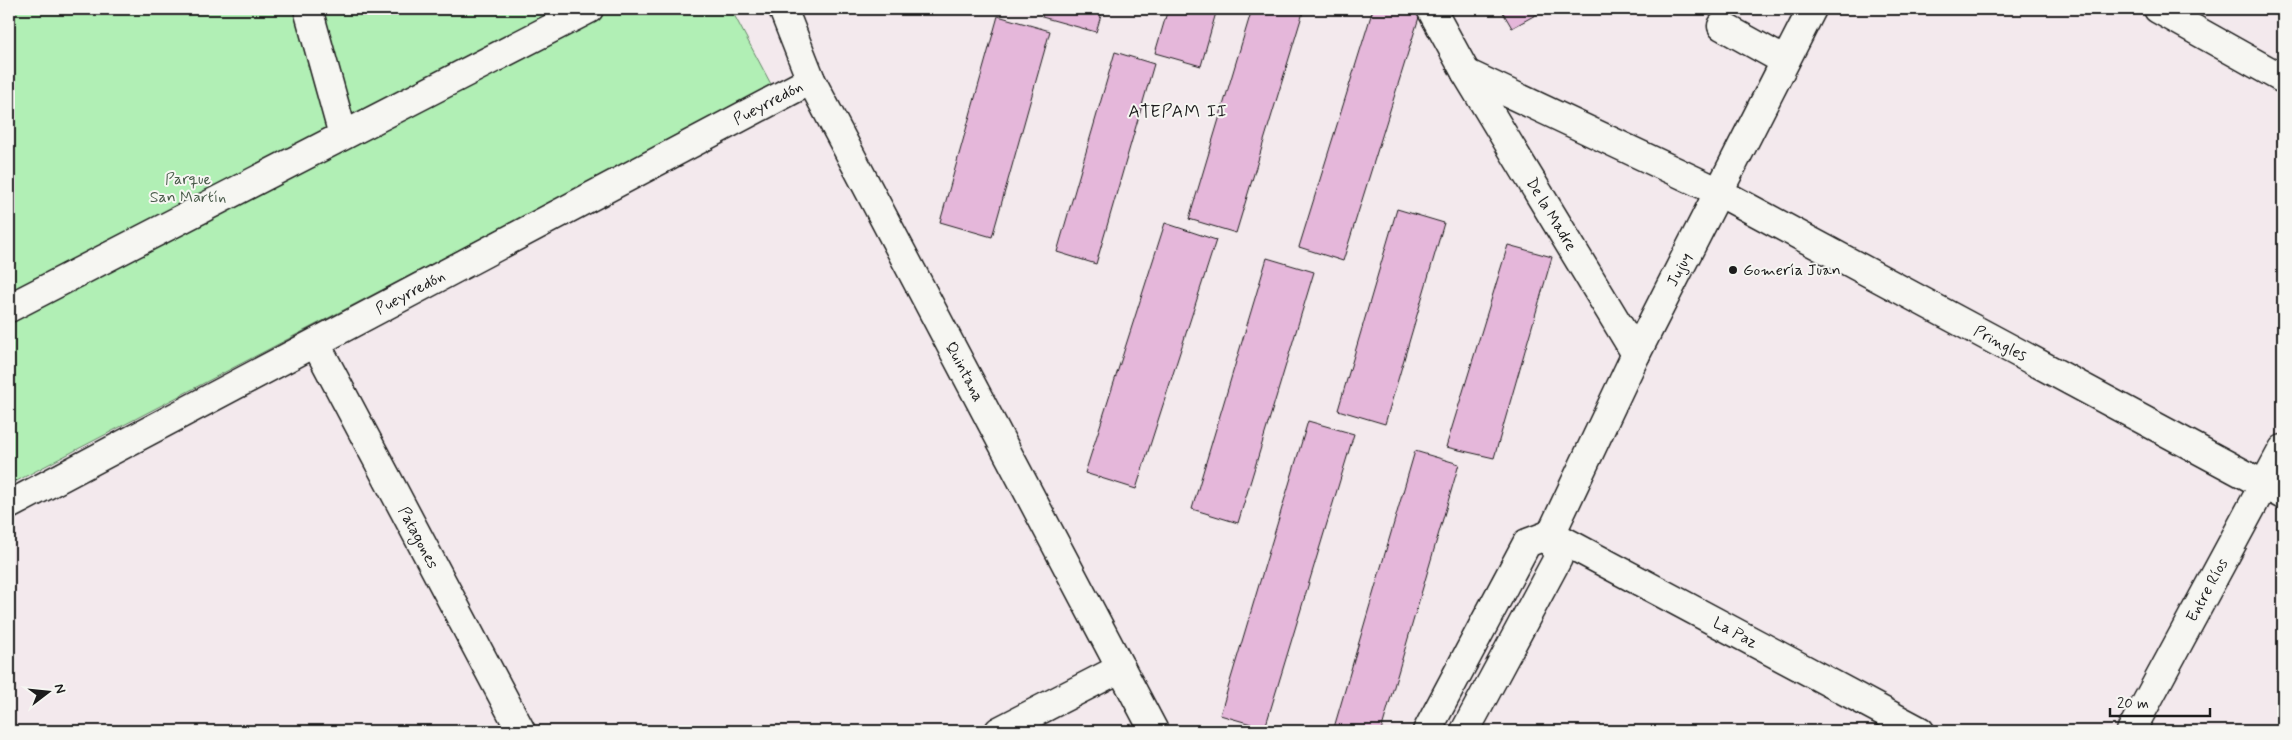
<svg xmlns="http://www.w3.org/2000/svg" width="2292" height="740" font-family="Mynerve,sans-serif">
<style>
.green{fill:#b1efb5;stroke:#668668}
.building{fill:#e5b7da;stroke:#1c1c1c}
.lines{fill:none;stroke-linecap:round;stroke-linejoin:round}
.minor-casing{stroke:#1c1c1c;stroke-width:31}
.minor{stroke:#f6f6f2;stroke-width:28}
.poi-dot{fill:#1c1c1c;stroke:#f6f6f2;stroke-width:2}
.labels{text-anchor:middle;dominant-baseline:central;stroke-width:4;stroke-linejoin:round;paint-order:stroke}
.street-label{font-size:16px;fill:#1c1c1c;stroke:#f6f6f2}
.park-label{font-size:16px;fill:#495b4a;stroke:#f6f6f2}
.poi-label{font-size:16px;fill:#1c1c1c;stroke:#f6f6f2;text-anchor:start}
.neighbourhood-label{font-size:18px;letter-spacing:1px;fill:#1c1c1c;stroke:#f6f6f2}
</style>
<rect width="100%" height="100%" fill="#f3e9ed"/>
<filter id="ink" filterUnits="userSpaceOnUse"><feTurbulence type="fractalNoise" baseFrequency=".02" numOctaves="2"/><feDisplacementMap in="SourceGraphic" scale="10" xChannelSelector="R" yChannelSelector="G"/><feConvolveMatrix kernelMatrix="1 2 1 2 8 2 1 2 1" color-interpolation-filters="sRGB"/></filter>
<g filter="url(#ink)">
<path class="green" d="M9 9H731L772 86 9 485Z"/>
<g class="building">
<path d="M1044 9H1103L1096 32 1042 17Z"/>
<path d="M1168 9H1217L1201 66 1155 53Z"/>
<path d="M1252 9H1304L1236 233 1189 219Z"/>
<path d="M1373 9H1402L1420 14 1343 261 1299 247Z"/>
<path d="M1501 9H1546L1512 28Z"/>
<path d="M998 16 1050 31 992 237 940 222Z"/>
<path d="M1115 52 1154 64 1096 264 1057 252Z"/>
<path d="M1397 209 1444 223 1385 424 1338 410Z"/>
<path d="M1165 223 1216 240 1136 489 1085 473Z"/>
<path d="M1508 245 1552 257 1494 458 1446 447Z"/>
<path d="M1267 258 1314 272 1238 523 1192 509Z"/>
<path d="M1308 421 1354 434 1265 728 1220 715Z"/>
<path d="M1415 451 1459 464 1381 731H1333Z"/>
</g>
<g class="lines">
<g class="minor-casing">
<g id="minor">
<path d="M308 9 343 135"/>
<path id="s1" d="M783 9 811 80 1154 731"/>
<path id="s2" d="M1431 9 1466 73 1636 354"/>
<path d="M2158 9 2283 79"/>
<path d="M1722 26 1785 61"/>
<path id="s3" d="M1466 73 1717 191 2283 495"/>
<path d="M9 308 589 9"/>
<path id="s4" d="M316 344 521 731"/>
<path id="s5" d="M9 505 811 80"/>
<path id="s6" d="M1551 534 1636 354 1812 9"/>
<path id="s7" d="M1551 534 1920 731"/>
<path d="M999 731 1121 668"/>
<path d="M1427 731 1527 543 1551 534"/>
<path d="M1465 731 1558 558 1551 534"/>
<path id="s8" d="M2131 731 2283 449"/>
</g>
</g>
<use href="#minor" class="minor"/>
</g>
</g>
<circle class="poi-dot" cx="1733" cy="270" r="5"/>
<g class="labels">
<g class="street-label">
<text stroke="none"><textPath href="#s5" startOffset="859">Pueyrredón</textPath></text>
<text stroke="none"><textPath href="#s2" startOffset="238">De la Madre</textPath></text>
<text stroke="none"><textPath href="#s6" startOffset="294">Jujuy</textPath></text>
<text stroke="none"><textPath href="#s5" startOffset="454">Pueyrredón</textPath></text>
<text stroke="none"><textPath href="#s3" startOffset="599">Pringles</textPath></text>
<text stroke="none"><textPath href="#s1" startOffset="406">Quintana</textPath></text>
<text stroke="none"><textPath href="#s4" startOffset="219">Patagones</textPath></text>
<text stroke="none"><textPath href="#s8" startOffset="160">Entre Ríos</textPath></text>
<text stroke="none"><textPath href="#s7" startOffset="209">La Paz</textPath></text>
</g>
<g class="park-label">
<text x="188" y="179">Parque<tspan x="188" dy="18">San Martín</tspan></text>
</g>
<g class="poi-label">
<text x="1743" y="270">Gomería Juan</text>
</g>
<g class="neighbourhood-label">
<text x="1178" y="112">ATEPAM II</text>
</g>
</g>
<rect width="2292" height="740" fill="none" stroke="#f6f6f2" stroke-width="30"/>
<rect x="15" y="15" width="2262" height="710" fill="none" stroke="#1c1c1c" stroke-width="2" filter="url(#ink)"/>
<g transform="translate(48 692) rotate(74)" stroke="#f6f6f2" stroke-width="4" paint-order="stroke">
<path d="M0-4L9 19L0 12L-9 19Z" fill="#1c1c1c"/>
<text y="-8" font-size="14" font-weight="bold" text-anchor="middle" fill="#1c1c1c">N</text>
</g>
<path d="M2110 708v8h100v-8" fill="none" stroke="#1c1c1c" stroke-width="2.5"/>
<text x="2117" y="708" font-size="15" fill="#1c1c1c" stroke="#f6f6f2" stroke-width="4" paint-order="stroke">20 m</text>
</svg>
